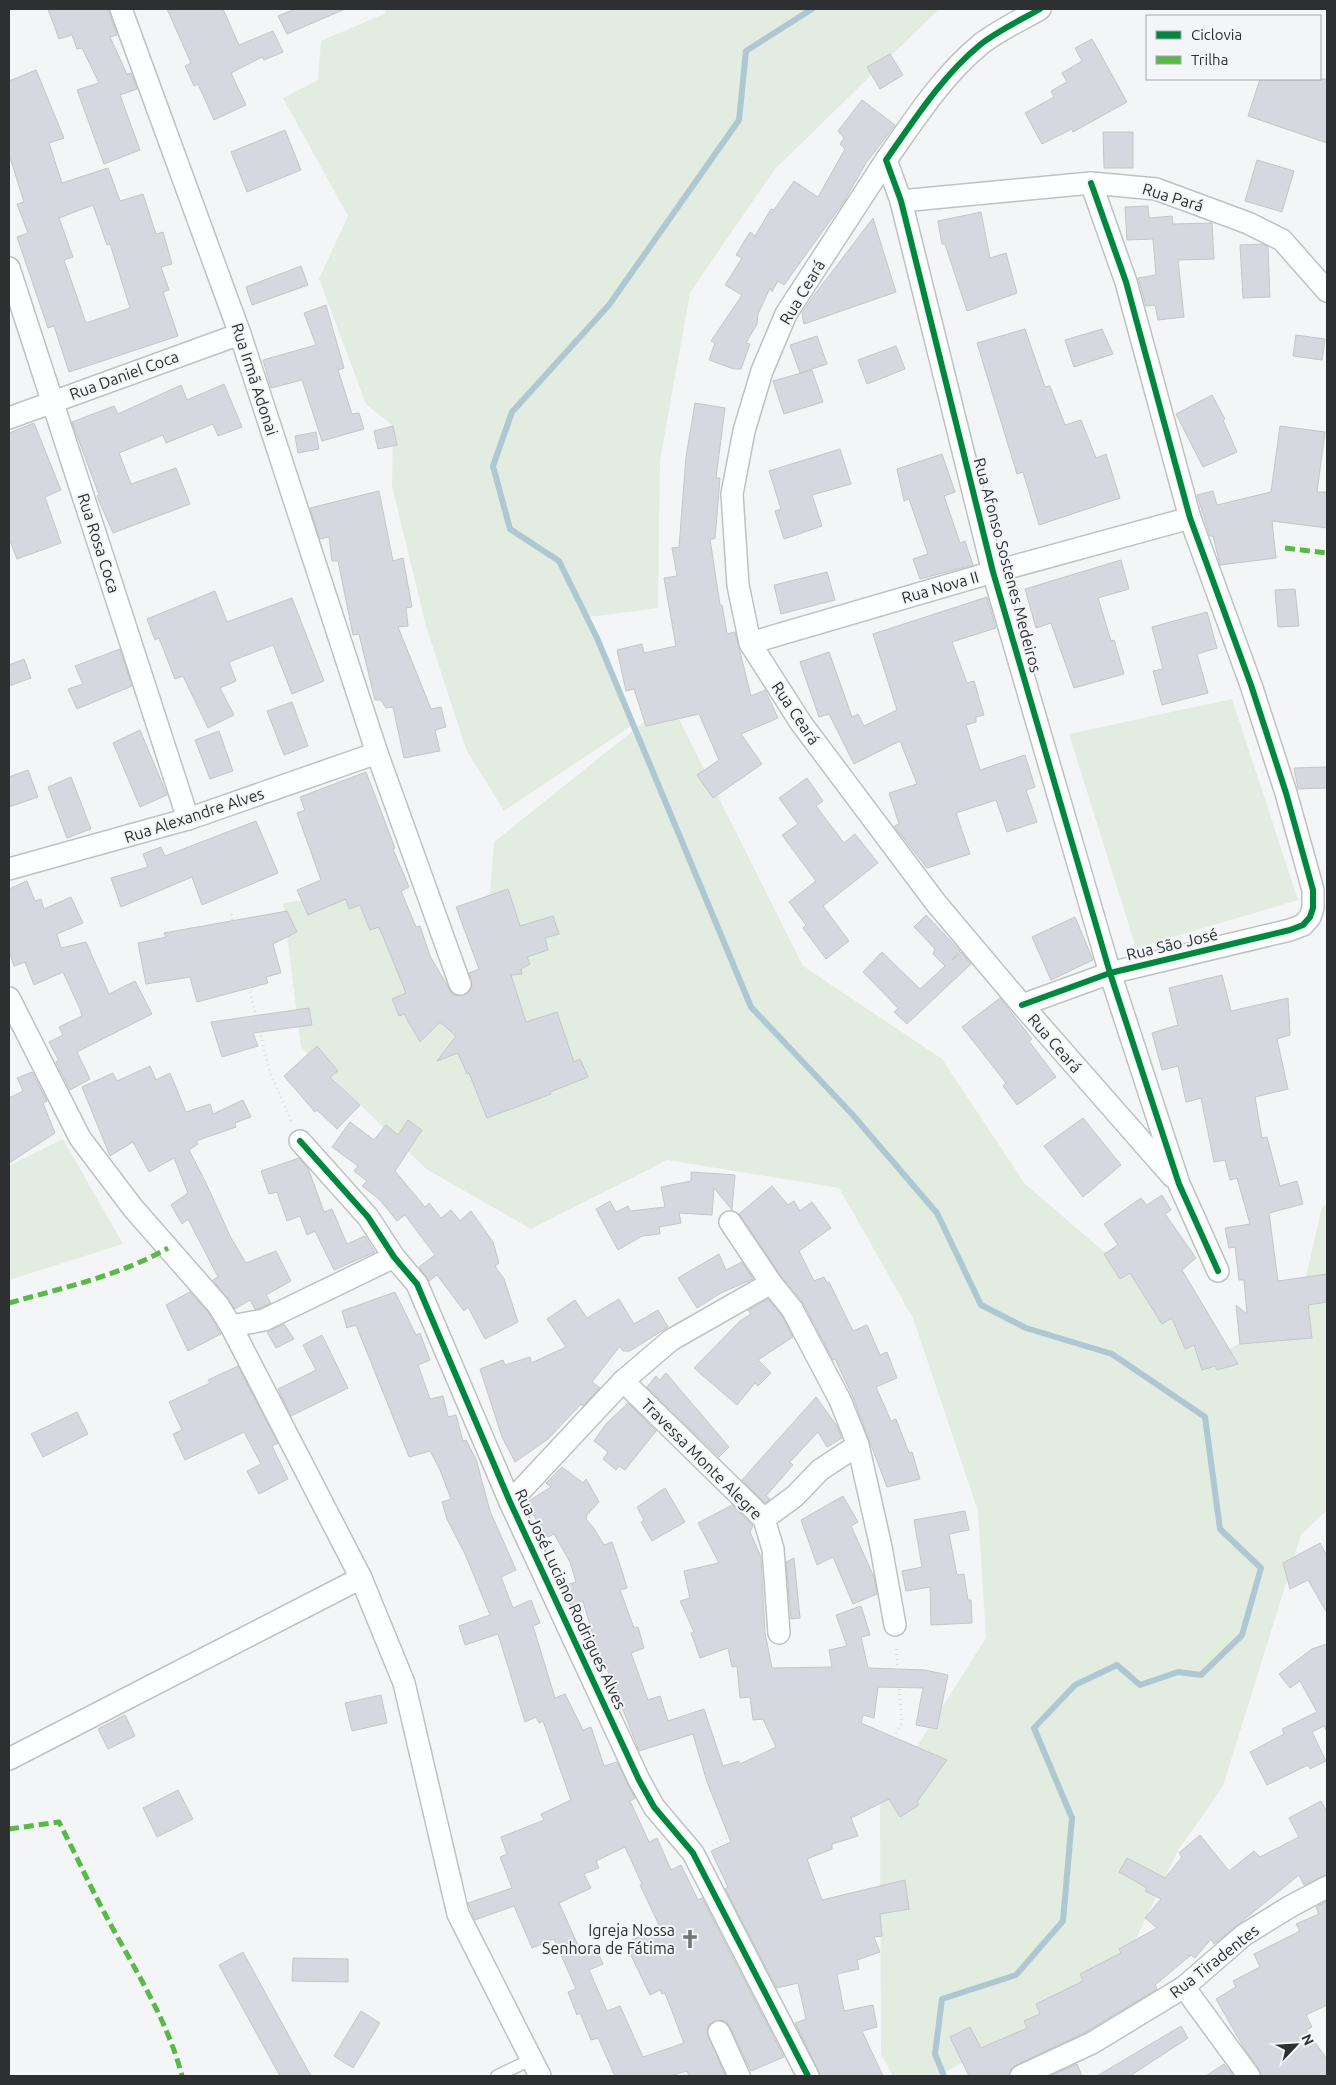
<svg xmlns="http://www.w3.org/2000/svg" width="1336" height="2085" font-family="Ubuntu,sans-serif">
<style>
.green{fill:#e2ece1}
.lines{fill:none;stroke-linecap:round;stroke-linejoin:round}
.stream{stroke:#adc7d3;stroke-width:6}
.building{fill:#d5d8de;stroke:#c5c6c7;fill-rule:evenodd}
.lane-casing{stroke:#c0c1c2;stroke-width:14}
.street-casing{stroke:#c0c1c2;stroke-width:24}
.path{stroke:#dadcdc;stroke-width:3;stroke-dasharray:1 4;stroke-linecap:butt}
.lane{stroke:#fdfefe;stroke-width:11}
.street{stroke:#fdfefe;stroke-width:21}
.quiet{stroke:#58b947;stroke-width:5;stroke-dasharray:10 5;stroke-linecap:butt}
.cycleway-casing{stroke:#f3f5f8;stroke-width:9}
.cycleway{stroke:#00873e;stroke-width:6}
.labels{text-anchor:middle;dominant-baseline:central;stroke-width:4;stroke-linejoin:round;paint-order:stroke}
.street-label{font-size:16px;fill:#2e2f30;stroke:#f3f5f8}
.poi-label{font-size:16px;fill:#2e2f30;stroke:#f3f5f8;text-anchor:end}
</style>
<rect width="100%" height="100%" fill="#f4f5f7"/>
<g class="green">
<path d="M384 9H939L774 170 690 293 660 460 658 608 589 617 633 725 504 811 466 749 426 626 392 486 393 426 366 404 319 279 348 216 283 98 318 80 321 41 386 13Z"/>
<path d="M1232 699 1298 900 1136 948 1069 734Z"/>
<path d="M670 701 803 966 942 1059 1025 1184 1222 1353 1298 1311 1322 1207 1327 1204V1510L1301 1535 1223 1786 1177 1852 1118 1977 938 2076H893L881 2054 880 1805 986 1638 978 1511 913 1318 839 1188 667 1160 531 1229 426 1169 301 1047 283 903 375 891 480 1023 494 842Z"/>
<path d="M63 1139 123 1244 9 1280V1166Z"/>
</g>
<g class="lines">
<path class="stream" d="M812 9 746 51 739 120 609 305 512 412 493 466 510 529 559 561 597 638 751 1007 851 1113 937 1213 981 1305 1026 1328 1112 1354 1205 1417 1220 1529 1261 1568 1242 1635 1201 1675 1178 1672 1140 1685 1117 1665 1075 1685 1034 1728 1072 1818 1063 1921 1016 1975 942 1999 935 2054 944 2076"/>
</g>
<g class="building">
<path d="M48 9H108L117 35 110 37 127 74 131 73 137 89 120 95 140 150 104 164 77 90 99 83 82 48 77 49 72 35 59 39Z"/>
<path d="M167 9H223L239 45 273 31 283 52 264 60 262 57 231 73 246 105 214 120 198 84 194 86 185 66 191 63Z"/>
<path d="M295 9H345L287 34 278 16Z"/>
<path d="M1092 39 1127 102 1073 132 1072 129 1042 144 1025 113 1054 97 1051 91 1067 82 1062 73 1082 61 1075 48Z"/>
<path d="M890 54 903 75 880 89 867 67Z"/>
<path d="M36 70 64 138 49 143 62 183 108 168 120 201 143 194 156 234 163 232 172 264 161 267 169 290 163 292 178 336 69 372 54 326 48 328 17 237 28 233 17 204 24 202 9 154V81ZM93 205 107 245 110 244 130 308 86 323 64 260 73 257 59 218Z"/>
<path d="M1260 79H1327V143L1248 116Z"/>
<path d="M862 100 895 125 866 163 843 203 784 285 778 281 772 292 770 288 758 314 757 324 746 343 750 344 741 369H734L709 360 715 343 711 341 742 295 725 285 742 258 736 255 750 232 755 236 771 209 774 210 794 181 818 197 845 149 840 144 844 138 838 131Z"/>
<path d="M285 130 301 170 247 192 231 152Z"/>
<path d="M1103 132H1133V168H1104Z"/>
<path d="M1257 160 1294 171 1282 212 1245 201Z"/>
<path d="M1148 206 1149 218 1172 216 1173 224 1212 223 1214 259 1178 260 1184 317 1158 320 1155 305 1146 306 1138 278 1156 275 1153 239 1127 240 1125 207Z"/>
<path d="M981 212 990 258 1006 253 1017 293 967 311 945 244H942L938 221Z"/>
<path d="M873 218 896 292 804 324 802 313 812 298Z"/>
<path d="M1263 244 1268 247 1270 297 1243 298 1240 245Z"/>
<path d="M301 266 308 285 252 305 246 287Z"/>
<path d="M326 305 344 368 338 370 352 414 359 413 364 429 322 441 302 380 271 388 263 360 316 345 304 313Z"/>
<path d="M1025 329 1045 387 1050 386 1065 425 1081 420 1096 458 1106 454 1120 498 1039 525 1023 472 1017 474 977 343Z"/>
<path d="M1102 329 1113 354 1074 367 1065 340Z"/>
<path d="M1296 335 1325 339 1322 360 1293 356Z"/>
<path d="M817 336 827 364 800 373 790 345Z"/>
<path d="M896 346 905 369 867 384 858 360Z"/>
<path d="M812 370 823 402 784 414 773 381Z"/>
<path d="M224 384 242 427 218 436 213 424 166 443 163 435 119 453 131 484 176 468 190 504 113 533 97 496 99 495 72 422 114 406 118 414 181 385 187 400Z"/>
<path d="M1212 395 1225 419 1223 420 1237 452 1203 467 1176 414Z"/>
<path d="M695 403 725 408 716 478H720L715 539H710L720 605H722L727 634 735 632 751 696 765 690 778 718 741 734 762 764 713 798 697 775 719 760 699 714 646 726 634 689 626 691 617 650 642 644 644 653 676 646 664 578 677 576 672 548 679 547 686 457Z"/>
<path d="M34 423 61 490 45 497 61 543 17 559 9 538V433Z"/>
<path d="M393 426 397 445 378 449 374 431Z"/>
<path d="M1280 426 1325 432 1317 492H1327V528L1272 521 1276 558 1220 565 1213 536H1210L1197 495 1213 491 1217 505 1271 492Z"/>
<path d="M316 432 319 449 298 453 295 436Z"/>
<path d="M840 449 851 484 812 495 822 526 784 539 775 511 781 509 769 471Z"/>
<path d="M942 454 955 492 944 496 960 543 965 541 973 565 920 579 913 559 928 554 909 499 904 501 897 469Z"/>
<path d="M379 491 393 561 403 558 412 607 406 608 408 626 398 627 431 709 441 707 446 727 435 730 440 751 404 758 393 707 386 708 381 700H375L359 634 353 635 338 561H332L329 537 320 539 310 508Z"/>
<path d="M1121 560 1129 589 1098 598 1111 641 1114 640 1124 674 1074 688 1051 623 1036 628 1025 589Z"/>
<path d="M827 572 835 600 781 614 774 585Z"/>
<path d="M1295 589 1299 626 1278 627 1275 590Z"/>
<path d="M215 591 227 622 292 598 324 681 292 694 273 645 229 662 236 681 220 688 234 715 208 728 183 676 175 679 159 638 155 640 147 619Z"/>
<path d="M987 597 996 628 952 642 967 683 974 681 984 715 976 717V722L966 725 980 770 1025 755 1035 787 1026 790 1037 822 1007 832 996 800 956 813 970 854 927 868 894 826 899 824 889 793 917 784 900 741 854 764 829 714 819 717 800 662 829 652 852 717 858 714 864 726 897 710 873 634Z"/>
<path d="M1207 612 1217 648 1197 654 1208 693 1162 705 1153 671 1163 669 1152 627Z"/>
<path d="M120 649 132 686 77 709 68 689 83 684 75 666Z"/>
<path d="M24 659 31 678 9 686V665Z"/>
<path d="M292 702 308 746 284 755 267 711Z"/>
<path d="M140 730 167 795 140 807 113 743Z"/>
<path d="M219 731 233 771 210 779 195 740Z"/>
<path d="M1327 767V788L1298 789 1294 768Z"/>
<path d="M28 770 38 797 9 807V777Z"/>
<path d="M366 772 395 848 393 849 409 887 401 891 416 927 420 926 430 956 452 994 458 996 469 992 472 986 469 973 479 969 456 907 508 889 520 926 553 916 559 934 545 938 548 950 527 957 530 964 521 969 522 974 511 975 526 1022 557 1012 574 1062 580 1059 588 1077 550 1092 551 1094 487 1118 469 1073 467 1074 458 1053 437 1061 456 1036 440 1022 420 1042 404 1014 399 1016 392 999 406 993 379 927 370 930 360 905 349 909 346 899 308 915 297 890 321 880 297 813 305 810 300 797Z"/>
<path d="M71 777 91 829 67 838 48 787Z"/>
<path d="M807 778 823 801 816 806 844 843 855 834 878 863 823 906 849 941 826 959 803 928 806 925 789 902 816 881 782 835 798 824 779 798Z"/>
<path d="M256 821 278 873 202 905 192 877 121 907 111 878 148 867 143 854 161 847 165 856Z"/>
<path d="M27 881 35 901 41 899 44 909 71 897 83 923 57 934 61 948 86 942 109 994 135 981 152 1014 77 1052 90 1079 70 1090 56 1062 59 1061 49 1042 63 1035 59 1027 82 1016 80 1009 63 972 34 985 25 962 14 966 9 951V889Z"/>
<path d="M287 911 297 932 273 944 281 973 266 977 268 983 197 1002 190 977 146 984 138 943 166 937 164 933Z"/>
<path d="M926 915 960 951 952 960 961 952 971 964 907 1024 894 1012 898 1008 863 972 882 952 920 989 945 966 933 954 935 949 914 927Z"/>
<path d="M1075 917 1093 960 1051 980 1032 937Z"/>
<path d="M1222 975 1231 1011 1288 998 1290 1035 1277 1039 1288 1089 1255 1097 1262 1138 1267 1137 1280 1186 1297 1181 1303 1204 1269 1213 1278 1281 1327 1274V1302L1308 1305 1312 1338 1240 1344 1236 1305 1247 1314 1244 1280H1239L1235 1247 1229 1248 1225 1228 1250 1224 1237 1178 1230 1180 1225 1160 1214 1162 1201 1098 1186 1102 1178 1066 1162 1070 1152 1033 1178 1025 1169 988Z"/>
<path d="M1000 998 1032 1039 1029 1041 1056 1077 1017 1105 1003 1086 1006 1083 962 1027Z"/>
<path d="M309 1008 312 1025 253 1033 258 1046 222 1057 211 1022Z"/>
<path d="M317 1046 338 1071 330 1077 360 1105 337 1129 317 1110 315 1112 284 1076Z"/>
<path d="M150 1066 156 1080 170 1073 186 1112 210 1104 213 1114 243 1100 251 1117 235 1123 236 1127 196 1141 198 1144 189 1150 205 1181 231 1238 246 1263 276 1251 291 1281 266 1295 271 1303 260 1308 255 1309 250 1300 235 1309 213 1280 218 1277 188 1219 182 1224 171 1205 188 1193 174 1158 149 1172 133 1142 110 1156 82 1087 113 1073 117 1081Z"/>
<path d="M32 1072 47 1101 43 1103 55 1133 9 1163V1098L23 1091 17 1078Z"/>
<path d="M1083 1118 1121 1165 1083 1197 1044 1146Z"/>
<path d="M408 1120 422 1130 395 1171 425 1207 429 1203 441 1218 451 1210 460 1221 471 1211 493 1242 499 1263 495 1266 504 1279 518 1322 485 1339 468 1307 464 1311 437 1275 429 1281 419 1267 435 1255 405 1215 397 1221 379 1199 362 1186 367 1181 354 1171 358 1166 332 1147 350 1122 374 1140 386 1125 398 1135Z"/>
<path d="M299 1158 308 1168 324 1212 332 1209 347 1244 365 1236 375 1252 334 1270 315 1231 307 1235 300 1216 287 1221 277 1192 269 1194 261 1171Z"/>
<path d="M691 1172 735 1175 732 1210 714 1188 712 1215 679 1213 681 1223 659 1227 660 1234 642 1236 618 1250 596 1209 610 1201 616 1212 628 1206 630 1211 665 1207 661 1187 691 1181Z"/>
<path d="M772 1186 788 1205 794 1201 800 1211 812 1202 831 1228 799 1251 814 1281 824 1277 827 1283 829 1282 853 1331 867 1325 880 1355 887 1352 897 1378 876 1387 891 1421 896 1419 909 1453 912 1452 920 1479 887 1487 852 1395 835 1359 833 1360 802 1301 781 1276 739 1214Z"/>
<path d="M1162 1195 1171 1210 1165 1214 1196 1258 1182 1270 1238 1364 1217 1370 1215 1366 1202 1370 1194 1345 1185 1349 1172 1318 1162 1324 1130 1273 1120 1279 1104 1254 1118 1245 1104 1224 1141 1198 1147 1205Z"/>
<path d="M719 1254 726 1270 742 1262 753 1279 721 1293 697 1308 678 1278Z"/>
<path d="M190 1292 208 1312 221 1334 188 1351 166 1305Z"/>
<path d="M395 1292 416 1335 420 1333 430 1360 418 1365 430 1399 443 1396 448 1417 456 1415 463 1441 466 1440 476 1459 490 1511 516 1570 501 1577 513 1608 531 1600 540 1623 533 1626 555 1698 565 1694 583 1730 591 1727 604 1766 617 1762 635 1798 630 1801 649 1842 657 1838 671 1870 681 1865 698 1900 702 1898 784 2057 751 2071 730 2027 726 2022 720 2020 709 2024 707 2031 725 2076H689L687 2071 670 2076H615L598 2038 591 2040 580 2013 577 2015 568 1992 576 1989 554 1939 532 1948 514 1906 475 1920 468 1903 512 1888 500 1857 507 1854 501 1837 544 1820 541 1814 571 1800 543 1721 539 1723 536 1717 525 1722 498 1634 465 1645 459 1626 490 1615 465 1554 447 1519 442 1502 451 1499 440 1470 430 1451 409 1457 356 1325 347 1328 342 1311ZM625 1847 642 1884 640 1885 660 1927 628 1942V1949L650 1995 660 1990 662 1994 665 1993 684 2043 643 2057 620 2006 607 2011 589 1970 603 1964 596 1948 582 1954 559 1903 591 1888 584 1874 599 1868 596 1861Z"/>
<path d="M619 1299 634 1324 658 1310 668 1327 630 1351H623L620 1346 592 1382 600 1388 583 1406 581 1404 548 1439 515 1462 502 1437 480 1369 503 1360 505 1365 530 1357 531 1363 566 1347 547 1319 575 1300 587 1318Z"/>
<path d="M768 1299 782 1316 793 1337 758 1360 771 1373 758 1386 755 1383 737 1405 694 1368 740 1321 751 1314 748 1310Z"/>
<path d="M284 1324 294 1339 276 1348 267 1332Z"/>
<path d="M322 1335 348 1388 291 1416 278 1389 316 1370 303 1345Z"/>
<path d="M238 1366 278 1443 272 1446 288 1479 259 1494 247 1471 261 1464 244 1432 185 1460 173 1434 182 1430 169 1402 210 1383 208 1380Z"/>
<path d="M666 1373 729 1447 719 1457 647 1387 656 1376 660 1380Z"/>
<path d="M816 1397 837 1426 842 1438 827 1447 818 1432 790 1462 793 1465 766 1496 770 1499 765 1503 742 1480Z"/>
<path d="M628 1403 656 1431 625 1470 619 1466 616 1470 603 1459 608 1452 594 1441 606 1424Z"/>
<path d="M77 1412 88 1434 43 1457 31 1434Z"/>
<path d="M562 1467 583 1483 586 1479 599 1502 587 1515 586 1519 593 1527 604 1545 612 1542 621 1568 627 1588 620 1590 634 1628 638 1627 644 1648 631 1653 648 1700 660 1696 668 1721 704 1709 723 1766 739 1761 740 1764 776 1747 763 1719 753 1720 750 1697 740 1698 737 1666 732 1667 728 1648 700 1658 691 1633 694 1632 680 1601 690 1598 684 1571 719 1563 698 1523 732 1505 753 1526 750 1532 761 1557 765 1633 772 1668 832 1667 829 1650 847 1646 836 1615 861 1606 870 1635 861 1637 868 1668 925 1670 948 1675 937 1729 916 1725 923 1688 878 1687 874 1718 863 1715 861 1723 947 1760 917 1802 919 1805 900 1817 889 1799 851 1818 858 1836 832 1844V1849L807 1859 822 1900 905 1880 909 1909 880 1914 882 1936 874 1937 880 1952 857 1960 859 1969 837 1974 844 2011 873 2005 877 2027 862 2031 883 2076H821L795 2023 806 2019 798 1983 777 1988 725 1889 728 1887 711 1851 731 1842 707 1782 693 1734 639 1751 604 1661 598 1663 587 1638 593 1636 583 1601 571 1605 563 1586 576 1582 570 1562 554 1534 548 1537 541 1529 527 1502 551 1487 546 1483Z"/>
<path d="M665 1488 685 1522 652 1541 641 1522 644 1520 637 1507Z"/>
<path d="M843 1496 858 1522 851 1526 874 1577 877 1594 853 1604 833 1557 817 1565 801 1520Z"/>
<path d="M965 1511 969 1530 949 1534 957 1575 964 1574 968 1600H971L972 1623 931 1625 930 1587 906 1591 902 1571 922 1567 914 1520Z"/>
<path d="M1320 1543 1327 1556V1613L1308 1580 1290 1589 1283 1563Z"/>
<path d="M794 1558 800 1618 791 1619 786 1562Z"/>
<path d="M1327 1644V1732L1324 1726 1312 1732 1326 1761 1310 1769 1308 1765 1267 1785 1250 1752 1284 1734 1282 1729 1317 1712 1300 1681 1290 1688 1279 1674 1312 1649Z"/>
<path d="M381 1695 387 1723 352 1731 345 1703Z"/>
<path d="M125 1715 135 1736 108 1749 98 1729Z"/>
<path d="M178 1790 193 1819 157 1837 143 1808Z"/>
<path d="M1321 1801 1327 1812V1875L1304 1885 1299 1875 1214 1944 1211 1939 1195 1958 1191 1955 1155 1985 1157 1989 1086 2032 1016 2065 1011 2069 1009 2076H969L950 2037 970 2027 981 2048 1027 2028 1024 2021 1040 2014 1036 2004 1083 1981 1080 1974 1121 1953 1119 1949 1157 1928 1145 1918 1161 1899 1145 1891 1147 1888 1119 1872 1127 1858 1165 1878 1182 1857 1179 1853 1200 1835 1229 1871 1254 1851 1260 1857 1299 1837 1289 1818Z"/>
<path d="M1327 1901V2005L1306 2015 1312 2027 1306 2030 1327 2059V2076H1261L1259 2069 1244 2048 1216 1999 1236 1987 1233 1981 1260 1967 1254 1954 1300 1931 1296 1924 1319 1914 1316 1907Z"/>
<path d="M243 1952 267 1996 311 2076H280L219 1965Z"/>
<path d="M293 1958 348 1959V1982L292 1981Z"/>
<path d="M361 2011 380 2023 353 2068 334 2056Z"/>
<path d="M1181 2026 1188 2038 1130 2076H1097Z"/>
<path d="M1077 2064 1082 2076H1050Z"/>
<path d="M1224 2064 1234 2076H1206Z"/>
</g>
<g class="lines">
<g class="lane-casing">
<path id="lane" d="M497 2076 532 2059"/>
</g>
<g class="street-casing">
<g id="street">
<path d="M121 9 240 334 377 753 460 984"/>
<path d="M1040 9C1021 20 999 30 981 44 942 76 915 119 886 160L901 201 993 572 1110 973 1179 1184 1218 1271"/>
<path d="M886 160 786 314 762 371 744 431 732 494 738 585 750 643 801 723 936 903 1022 1005 1172 1176"/>
<path d="M901 201 1091 183 1156 189 1248 223 1282 240 1327 291"/>
<path d="M9 268 188 819"/>
<path d="M9 418 240 334"/>
<path d="M750 643 993 572 1190 518"/>
<path d="M9 869 188 819 377 753"/>
<path d="M9 998 80 1138 133 1208 218 1305 231 1326 264 1320 394 1257"/>
<path d="M1022 1005 1110 973 1290 930 1303 925 1310 917 1313 908V890L1286 793 1251 685 1190 518 1126 282 1091 183"/>
<path d="M300 1141 368 1217 394 1257 417 1284 510 1502 639 1780 654 1807 693 1853 808 2076"/>
<path d="M730 1222 771 1283 792 1309 840 1400 858 1445 881 1547 895 1625"/>
<path d="M231 1326 361 1578 404 1683 458 1914 540 2076"/>
<path d="M623 1381 764 1519 773 1549 779 1633"/>
<path d="M510 1502 623 1381 671 1340 771 1283"/>
<path d="M764 1519 795 1496 820 1470 858 1445"/>
<path d="M9 1759 361 1578"/>
<path d="M1184 1987 1249 2076"/>
<path d="M719 2032 739 2076"/>
<path d="M1021 2076 1092 2043 1184 1987 1244 1935 1291 1906 1327 1887"/>
</g>
</g>
<g class="path">
<path d="M231 914 270 1073 292 1122"/>
<path d="M712 1845 838 1786 884 1757 902 1723 896 1646"/>
</g>
<use href="#lane" class="lane"/>
<use href="#street" class="street"/>
<g class="quiet">
<path d="M1285 548 1327 553"/>
<path d="M9 1303C62 1288 119 1276 168 1248"/>
<path d="M9 1829 59 1822C75 1853 89 1884 105 1914 133 1967 167 2018 182 2076"/>
</g>
<g class="cycleway-casing">
<g id="cycleway">
<path d="M1040 9C1021 20 999 30 981 44 942 76 915 119 886 160L901 201 993 572 1110 973 1179 1184 1218 1271"/>
<path d="M1022 1005 1110 973 1290 930 1303 925 1310 917 1313 908V890L1286 793 1251 685 1190 518 1126 282 1091 183"/>
<path d="M300 1141 368 1217 394 1257 417 1284 510 1502 639 1780 654 1807 693 1853 808 2076"/>
</g>
</g>
<use href="#cycleway" class="cycleway"/>
</g>
<defs>
<g id="church-bare" transform="scale(1.5)"><path d="M-1.2-6h2.4v3.5h3.3v2.4h-3.3V6h-2.4V-.1h-3.3v-2.4h3.3Z" fill="#737476" stroke="#f3f5f8" stroke-width="2.5" paint-order="stroke"/></g>
</defs>
<g fill-rule="evenodd">
<use href="#church-bare" x="690" y="1939"/>
</g>
<g class="labels">
<g class="street-label">
<text transform="translate(1173 197) rotate(17)">Rua Pará</text>
<text transform="translate(802 292) rotate(-59)">Rua Ceará</text>
<text transform="translate(124 375) rotate(-20)">Rua Daniel Coca</text>
<text transform="translate(255 379) rotate(72)">Rua Irmã Adonai</text>
<text transform="translate(99 543) rotate(72)">Rua Rosa Coca</text>
<text transform="translate(1008 565) rotate(75)">Rua Afonso Sostenes Medeiros</text>
<text transform="translate(940 587) rotate(-16)">Rua Nova II</text>
<text transform="translate(796 713) rotate(56)">Rua Ceará</text>
<text transform="translate(194 815) rotate(-18)">Rua Alexandre Alves</text>
<text transform="translate(1172 944) rotate(-13)">Rua São José</text>
<text transform="translate(1055 1043) rotate(49)">Rua Ceará</text>
<text transform="translate(702 1459) rotate(45)">Travessa Monte Alegre</text>
<text transform="translate(571 1599) rotate(65)">Rua José Luciano Rodrigues Alves</text>
<text transform="translate(1214 1961) rotate(-38)">Rua Tiradentes</text>
</g>
<g class="poi-label">
<text x="675" y="1930">Igreja Nossa<tspan x="675" dy="18">Senhora de Fátima</tspan></text>
</g>
</g>
<rect width="1336" height="2085" fill="none" stroke="#2e2f30" stroke-width="20"/>
<rect x="1146" y="15" width="175" height="65" fill="#f3f5f8" stroke="#a4a6a8"/>
<rect x="1156" y="31" width="25" height="8" fill="#00873e" stroke="#a4a6a8"/>
<text x="1191" y="40" font-size="15" fill="#2e2f30">Ciclovia</text>
<rect x="1156" y="56" width="25" height="8" fill="#58b947" stroke="#a4a6a8"/>
<text x="1191" y="65" font-size="15" fill="#2e2f30">Trilha</text>
<g transform="translate(1296 2045) rotate(65)" stroke="#f3f5f8" stroke-width="4" paint-order="stroke">
<path d="M0-4L9 19L0 12L-9 19Z" fill="#2e2f30"/>
<text y="-8" font-size="14" font-weight="bold" text-anchor="middle" fill="#2e2f30">N</text>
</g>
</svg>
